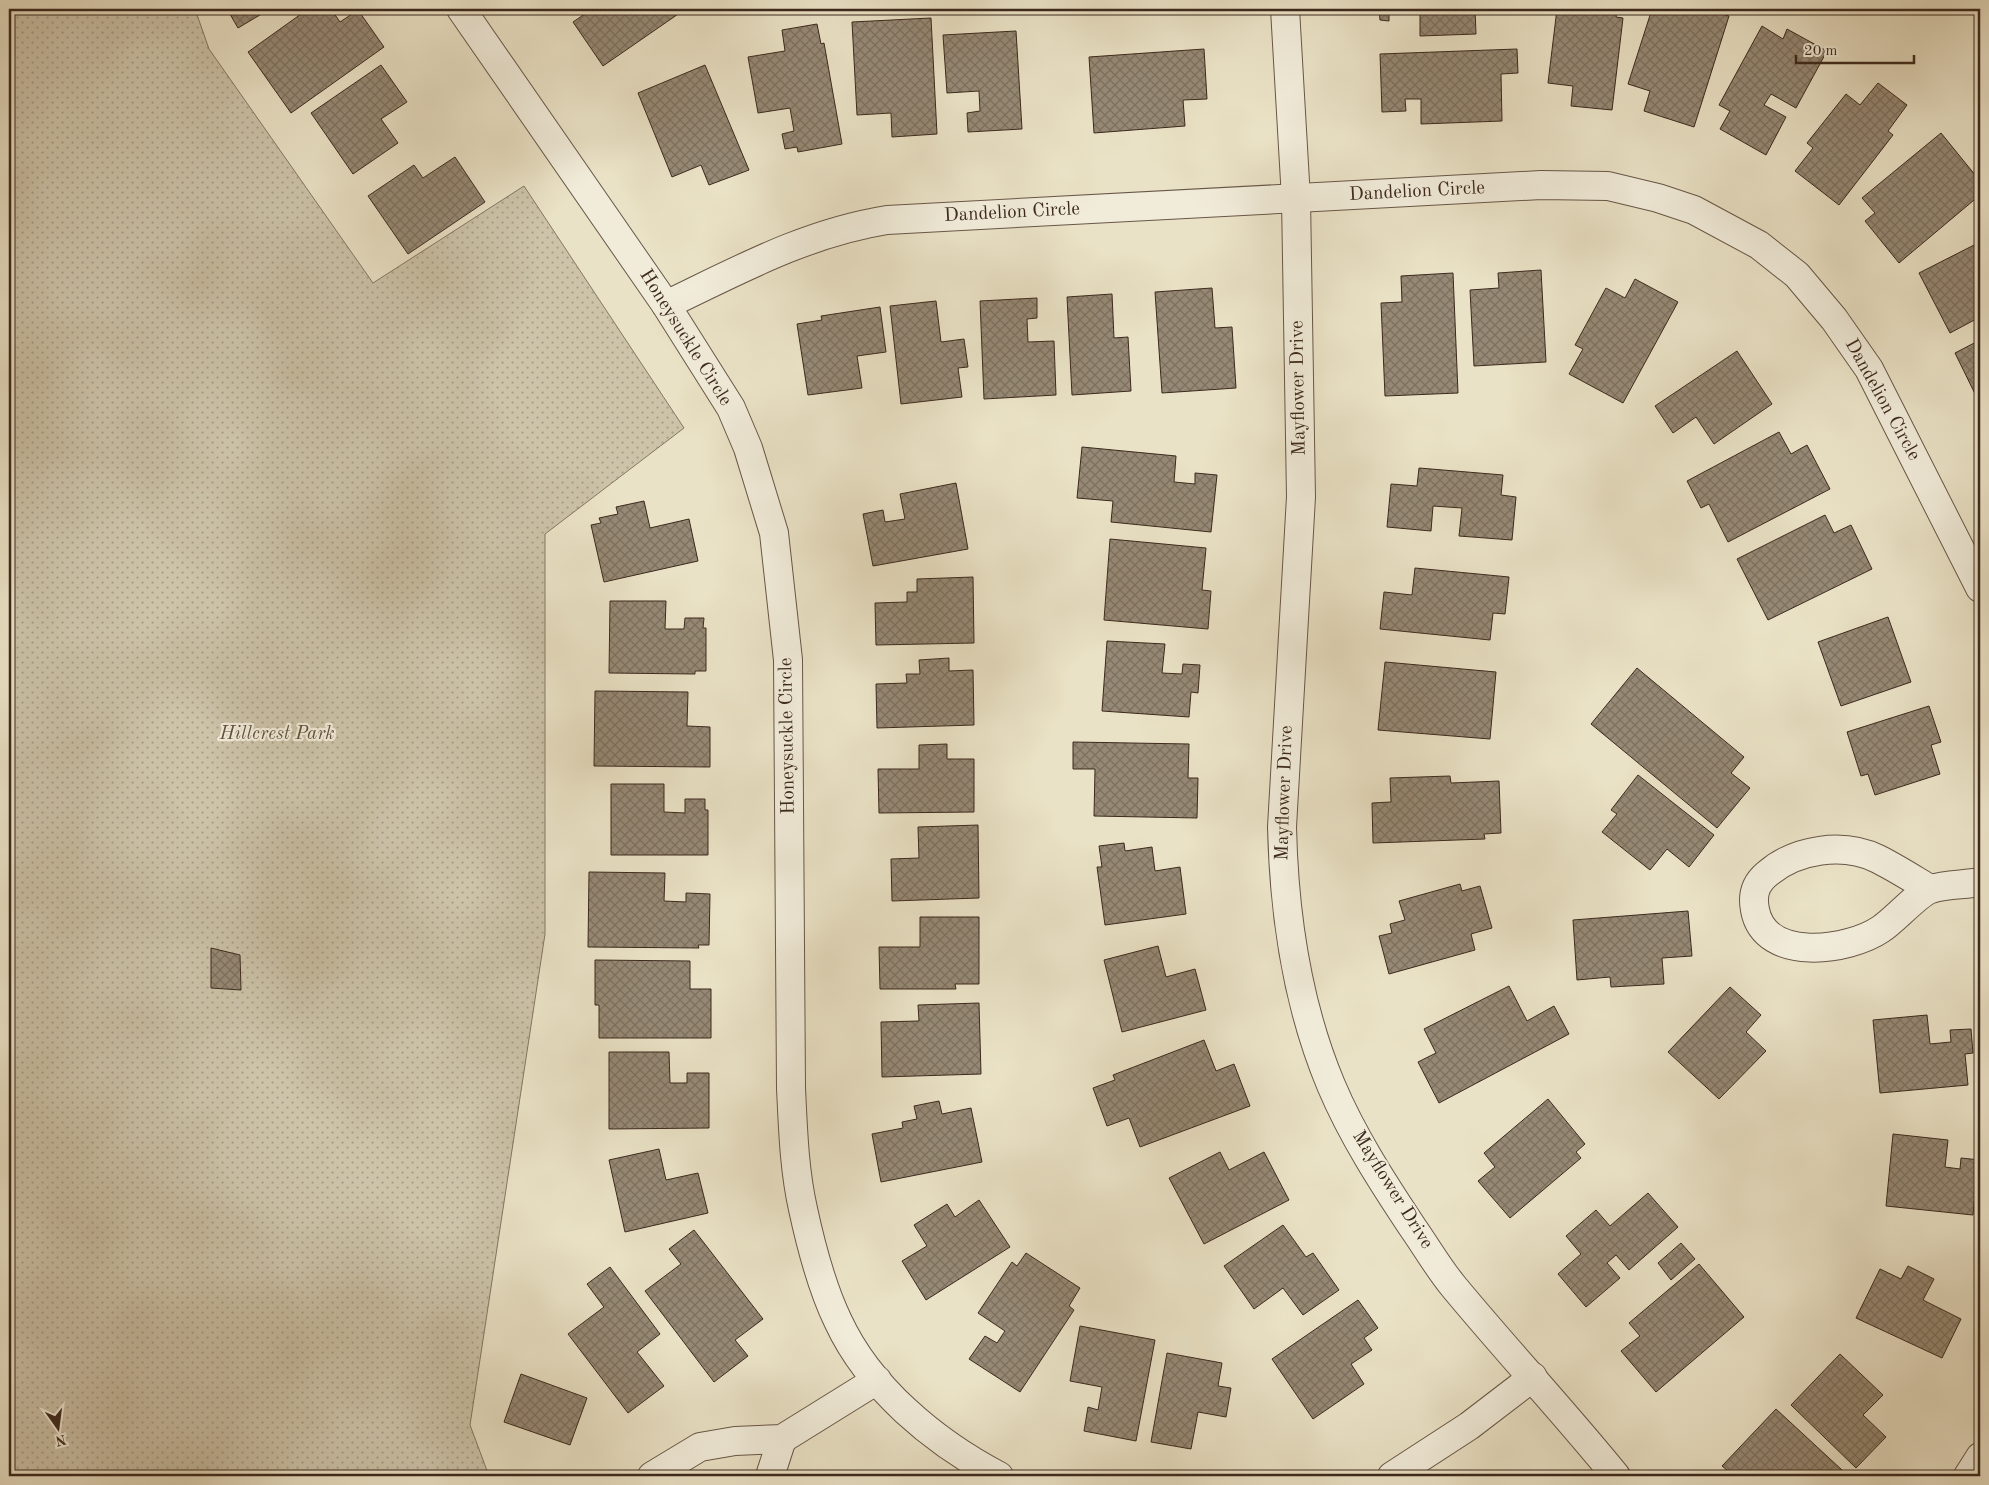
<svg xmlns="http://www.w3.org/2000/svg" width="1989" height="1485" font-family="'Old Standard TT',serif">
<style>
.green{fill:url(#green-dots);stroke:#847663}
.building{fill:url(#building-cross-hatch);stroke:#3c291d}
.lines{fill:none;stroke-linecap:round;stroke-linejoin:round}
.minor-casing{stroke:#685747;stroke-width:30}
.minor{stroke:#f1ecda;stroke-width:28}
.labels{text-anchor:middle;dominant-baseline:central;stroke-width:4.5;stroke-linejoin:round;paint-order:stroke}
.street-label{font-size:19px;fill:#3c291d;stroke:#f1ecda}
.park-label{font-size:19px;font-style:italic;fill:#605040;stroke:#f1ecda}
</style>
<defs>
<pattern id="green-dots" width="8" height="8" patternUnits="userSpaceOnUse" patternTransform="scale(1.25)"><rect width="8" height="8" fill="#ccc3a9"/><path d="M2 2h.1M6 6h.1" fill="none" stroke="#a79e89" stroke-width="1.8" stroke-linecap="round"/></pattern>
<pattern id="building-cross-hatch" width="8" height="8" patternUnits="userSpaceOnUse" patternTransform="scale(1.25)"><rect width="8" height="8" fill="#968975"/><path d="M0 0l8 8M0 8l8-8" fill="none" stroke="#7c705f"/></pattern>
</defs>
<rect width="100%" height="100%" fill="#eae2c6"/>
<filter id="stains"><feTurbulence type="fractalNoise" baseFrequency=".004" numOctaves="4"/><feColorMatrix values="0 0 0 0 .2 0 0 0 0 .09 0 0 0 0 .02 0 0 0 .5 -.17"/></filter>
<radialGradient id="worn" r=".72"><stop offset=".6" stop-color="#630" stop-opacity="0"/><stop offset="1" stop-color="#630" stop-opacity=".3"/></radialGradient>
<path class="green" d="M9 9H195L209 49 373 283 524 186 684 428 545 534V934L470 1425 489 1476H9Z"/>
<g class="building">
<path d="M227 9H270L238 28Z"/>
<path d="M308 9H331L340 22 358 10 384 47 291 113 248 52Z"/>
<path d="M592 9H683L684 10 603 66 573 22Z"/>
<path d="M1379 9H1389V21L1380 20Z"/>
<path d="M1420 9H1475L1476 34 1420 36Z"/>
<path d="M1557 9H1617L1616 17 1623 18 1612 110 1571 106 1573 86 1548 83Z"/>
<path d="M1652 9H1706L1729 16 1694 127 1644 111 1650 91 1628 84Z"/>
<path d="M931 18 937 134 892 137 891 113 857 115 852 22Z"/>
<path d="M817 24 821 44 824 43 842 144 798 152 797 147 785 149 782 134 794 131 790 108 758 113 748 57 785 51 782 30Z"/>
<path d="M1762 26 1783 39 1787 29 1827 51 1796 108 1771 94 1764 105 1786 117 1766 155 1720 129 1730 111 1719 105Z"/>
<path d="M1016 31 1022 129 968 132 967 113 980 111 979 91 947 93 943 35Z"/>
<path d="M1204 49 1207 99 1183 100 1185 126 1094 133 1089 57Z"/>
<path d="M1517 49 1518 73 1501 74 1502 121 1421 124V99H1405L1406 111 1382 112 1380 54Z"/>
<path d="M381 65 407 102 381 119 398 143 353 174 311 113Z"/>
<path d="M705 65 749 170 709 185 701 165 672 177 638 93Z"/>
<path d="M1878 83 1907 105 1888 131 1893 135 1839 205 1795 171 1813 148 1807 143 1846 94 1860 105Z"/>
<path d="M1941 133 1980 181V195L1899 263 1865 221 1875 213 1862 198Z"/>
<path d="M455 157 485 202 408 254 368 196 414 165 423 178Z"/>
<path d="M1980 242V317L1950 333 1919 273Z"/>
<path d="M1541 270 1546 362 1474 366 1470 290 1499 288 1498 273Z"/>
<path d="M1453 273 1458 393 1385 396 1381 303 1402 302 1401 276Z"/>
<path d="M1635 279 1678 302 1623 403 1569 374 1583 349 1575 345 1606 288 1625 298Z"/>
<path d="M1212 288 1215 328 1232 327 1236 388 1162 393 1155 292Z"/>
<path d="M1112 294 1114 338 1128 337 1131 391 1072 395 1067 297Z"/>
<path d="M1037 298V318L1027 319 1028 342 1054 341 1056 395 984 399 980 301Z"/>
<path d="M936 301 941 342 964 339 968 367 958 368 962 397 901 404 890 306Z"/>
<path d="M880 307 886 352 857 356 862 388 808 395 797 324 822 320 821 316Z"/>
<path d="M1980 340V404L1955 353Z"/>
<path d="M1737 351 1772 404 1714 444 1696 417 1673 433 1655 406Z"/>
<path d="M1779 432 1791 454 1807 445 1830 489 1728 542 1709 504 1701 508 1687 481Z"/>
<path d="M1082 447 1176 456 1174 482 1195 484V473L1217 475 1211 532 1111 522 1113 501 1077 498Z"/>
<path d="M1419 468 1503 475 1501 495 1516 497 1512 540 1459 536 1462 508 1433 506 1431 531 1387 527 1391 484 1417 486Z"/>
<path d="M956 483 968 549 873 566 863 514 883 510 885 522 905 519 900 494Z"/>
<path d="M644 501 650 528 689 519 698 561 604 582 591 525 601 523 599 518 618 514 616 507Z"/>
<path d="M1825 515 1834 533 1851 525 1872 569 1768 620 1737 559Z"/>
<path d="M1110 539 1206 548 1202 590 1211 591 1208 629 1104 620Z"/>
<path d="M1415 568 1509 577 1505 614 1493 613 1490 640 1380 629 1384 592 1412 595Z"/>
<path d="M973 577 974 643 876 645 875 603 907 602V592H917V579Z"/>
<path d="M610 601H666L665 629H684L685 618H704L703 628H706V671H695V674L609 673Z"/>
<path d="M1888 617 1911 682 1841 706 1818 642Z"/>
<path d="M1107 641 1165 644 1162 673 1182 674 1183 664 1200 665 1198 693 1191 692 1189 717 1102 711Z"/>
<path d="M949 658V671L973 670 974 725 877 728 876 684 907 683 906 674H920L919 660Z"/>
<path d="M1385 662 1496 672 1490 739 1378 730Z"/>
<path d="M1637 668 1744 757 1731 773 1750 788 1717 828 1591 724Z"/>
<path d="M595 691 688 692 687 726 710 727V767L594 766Z"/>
<path d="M1929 706 1941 742 1931 745 1940 774 1875 795 1868 774 1861 776 1847 732Z"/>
<path d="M1073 742 1189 744 1188 778H1198L1197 818 1094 816 1095 769H1073Z"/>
<path d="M947 744V759H974V812L879 813 878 769H919V745Z"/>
<path d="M1638 775 1714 835 1689 867 1667 849 1650 870 1602 832 1617 814 1611 810Z"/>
<path d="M1450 776 1451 783 1499 781 1501 833 1484 834 1485 839 1373 843 1372 803 1391 802 1390 778Z"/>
<path d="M611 784H664V812L685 813V799H705V810H708V855H611Z"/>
<path d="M978 825 979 898 892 901 891 859 919 858 918 827Z"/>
<path d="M1124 843 1125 851 1152 847 1155 871 1180 867 1186 914 1105 925 1097 867H1102L1099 846Z"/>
<path d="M589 872 665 873 664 901 686 902V893L710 894 709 945H698L699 948 588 947Z"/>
<path d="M1460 884 1462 891 1480 886 1492 928 1471 934 1475 950 1389 974 1379 936 1392 933 1390 924 1405 920 1399 901Z"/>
<path d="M1688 911 1692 956 1662 958 1664 984 1611 987 1610 977 1577 980 1573 920Z"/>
<path d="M920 917H979V984H955L956 989H880L879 947H920Z"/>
<path d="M1158 946 1166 977 1195 969 1206 1010 1122 1032 1104 960Z"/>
<path d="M211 948 240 955 241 990 211 988Z"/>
<path d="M595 960 690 961V989H711V1038H599V1005H595Z"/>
<path d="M1509 986 1527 1021 1554 1006 1569 1034 1439 1103 1418 1062 1436 1053 1424 1029Z"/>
<path d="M1730 987 1761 1015 1746 1032 1766 1051 1719 1099 1668 1052Z"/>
<path d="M979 1003 981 1074 882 1077 881 1022 919 1021 918 1005Z"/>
<path d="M1927 1015 1930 1044 1951 1042 1950 1030 1971 1029 1973 1053 1965 1054 1968 1085 1880 1093 1873 1020Z"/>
<path d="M1204 1040 1216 1071 1234 1064 1250 1106 1140 1147 1129 1118 1107 1126 1093 1088 1115 1080 1113 1075Z"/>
<path d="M609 1052H669L670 1083H687V1073H709V1128L609 1129Z"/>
<path d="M1548 1099 1585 1144 1576 1152 1581 1158 1510 1218 1478 1181 1495 1167 1484 1153Z"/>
<path d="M939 1101 942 1114 971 1108 982 1162 881 1182 872 1134 903 1128 902 1122 917 1119 914 1106Z"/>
<path d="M1893 1134 1948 1140 1945 1167 1960 1169 1961 1158 1980 1160V1185L1976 1184 1973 1215 1886 1206Z"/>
<path d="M659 1149 666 1180 698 1173 708 1213 625 1232 609 1160Z"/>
<path d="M1220 1152 1229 1170 1264 1152 1289 1200 1204 1244 1169 1178Z"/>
<path d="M1648 1193 1678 1227 1629 1270 1616 1255 1607 1263 1620 1278 1586 1307 1558 1274 1581 1254 1566 1236 1596 1210 1610 1226Z"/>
<path d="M979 1200 1010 1247 926 1300 902 1261 927 1246 914 1225 947 1204 955 1217Z"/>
<path d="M1283 1225 1306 1257 1313 1253 1339 1290 1303 1315 1283 1288 1254 1309 1224 1266Z"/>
<path d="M694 1230 763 1319 735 1340 748 1356 714 1382 645 1291 681 1264 669 1249Z"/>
<path d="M1681 1243 1695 1259 1671 1280 1658 1263Z"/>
<path d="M1026 1253 1080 1288 1069 1306 1074 1310 1020 1392 969 1359 985 1336 997 1343 1005 1331 978 1313 1012 1262 1017 1266Z"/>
<path d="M1699 1264 1744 1317 1656 1392 1621 1351 1640 1336 1629 1323Z"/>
<path d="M1908 1266 1934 1279 1923 1300 1961 1319 1942 1358 1856 1318 1880 1269 1901 1279Z"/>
<path d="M610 1267 660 1334 637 1352 664 1386 628 1413 568 1334 604 1307 587 1284Z"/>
<path d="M1358 1300 1378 1328 1364 1338 1372 1350 1351 1364 1364 1384 1313 1419 1272 1359Z"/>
<path d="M1080 1326 1155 1340 1136 1441 1084 1431 1088 1407 1098 1410 1102 1387 1070 1381Z"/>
<path d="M1167 1353 1222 1363 1218 1386 1231 1388 1226 1417 1198 1412 1191 1449 1151 1442Z"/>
<path d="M1840 1354 1883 1395 1863 1415 1886 1437 1856 1468 1791 1405Z"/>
<path d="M521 1374 587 1398 570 1445 504 1422Z"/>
<path d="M1776 1409 1842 1470 1838 1476H1734L1722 1466Z"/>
</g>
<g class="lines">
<g class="minor-casing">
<g id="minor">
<path d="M461 9 666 305 731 408 748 448 774 533 788 660 791 1088C793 1128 794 1169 803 1209 811 1246 821 1286 838 1321 869 1388 934 1442 999 1476"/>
<path d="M1285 9 1296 199 1301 497 1282 827C1284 913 1297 1004 1331 1085 1352 1135 1383 1183 1413 1228 1427 1248 1439 1269 1454 1287 1507 1351 1564 1412 1616 1476"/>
<path d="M666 305C739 270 806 233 887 220L1541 185 1608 186 1658 198 1694 210 1759 245 1797 275 1834 319 1869 369 1980 588"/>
<path d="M1930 889C1913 879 1896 868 1878 859 1843 842 1796 849 1767 874 1755 884 1752 895 1755 910 1765 963 1849 951 1881 929 1895 920 1918 893 1931 889 1946 884 1965 885 1980 882"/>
<path d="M652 1476 700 1447 735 1441 782 1439 877 1380"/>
<path d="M770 1476 782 1439"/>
<path d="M1392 1476 1469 1426 1533 1377"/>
<path d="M1968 1476 1980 1457"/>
</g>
</g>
<use href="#minor" class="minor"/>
</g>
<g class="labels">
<g class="street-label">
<text transform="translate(1417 192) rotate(-3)">Dandelion Circle</text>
<text transform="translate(1012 213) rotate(-3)">Dandelion Circle</text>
<text transform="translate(685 338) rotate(58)">Honeysuckle Circle</text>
<text transform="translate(1299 388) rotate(-91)">Mayflower Drive</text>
<text transform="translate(1882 400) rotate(61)">Dandelion Circle</text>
<text transform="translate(788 736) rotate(-91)">Honeysuckle Circle</text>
<text transform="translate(1285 793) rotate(-88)">Mayflower Drive</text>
<text transform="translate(1392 1190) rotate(58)">Mayflower Drive</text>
</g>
<g class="park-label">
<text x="277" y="734">Hillcrest Park</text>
</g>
</g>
<rect width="1989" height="1485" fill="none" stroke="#eae2c6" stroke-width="30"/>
<rect x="10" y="10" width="1969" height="1465" fill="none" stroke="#3c291d" stroke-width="2.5"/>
<rect x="15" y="15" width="1959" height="1455" fill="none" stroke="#3c291d"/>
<g transform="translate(58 1428) rotate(166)" stroke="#f1ecda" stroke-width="4" paint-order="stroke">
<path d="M0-4L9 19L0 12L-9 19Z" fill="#3c291d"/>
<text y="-8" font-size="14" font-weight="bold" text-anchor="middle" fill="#3c291d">N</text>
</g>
<path d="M1796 55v8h118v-8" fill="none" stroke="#3c291d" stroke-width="2.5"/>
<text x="1804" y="55" font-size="15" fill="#3c291d" stroke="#f1ecda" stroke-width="4" paint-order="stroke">20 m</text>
<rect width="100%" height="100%" filter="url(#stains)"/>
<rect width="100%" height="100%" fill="url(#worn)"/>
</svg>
